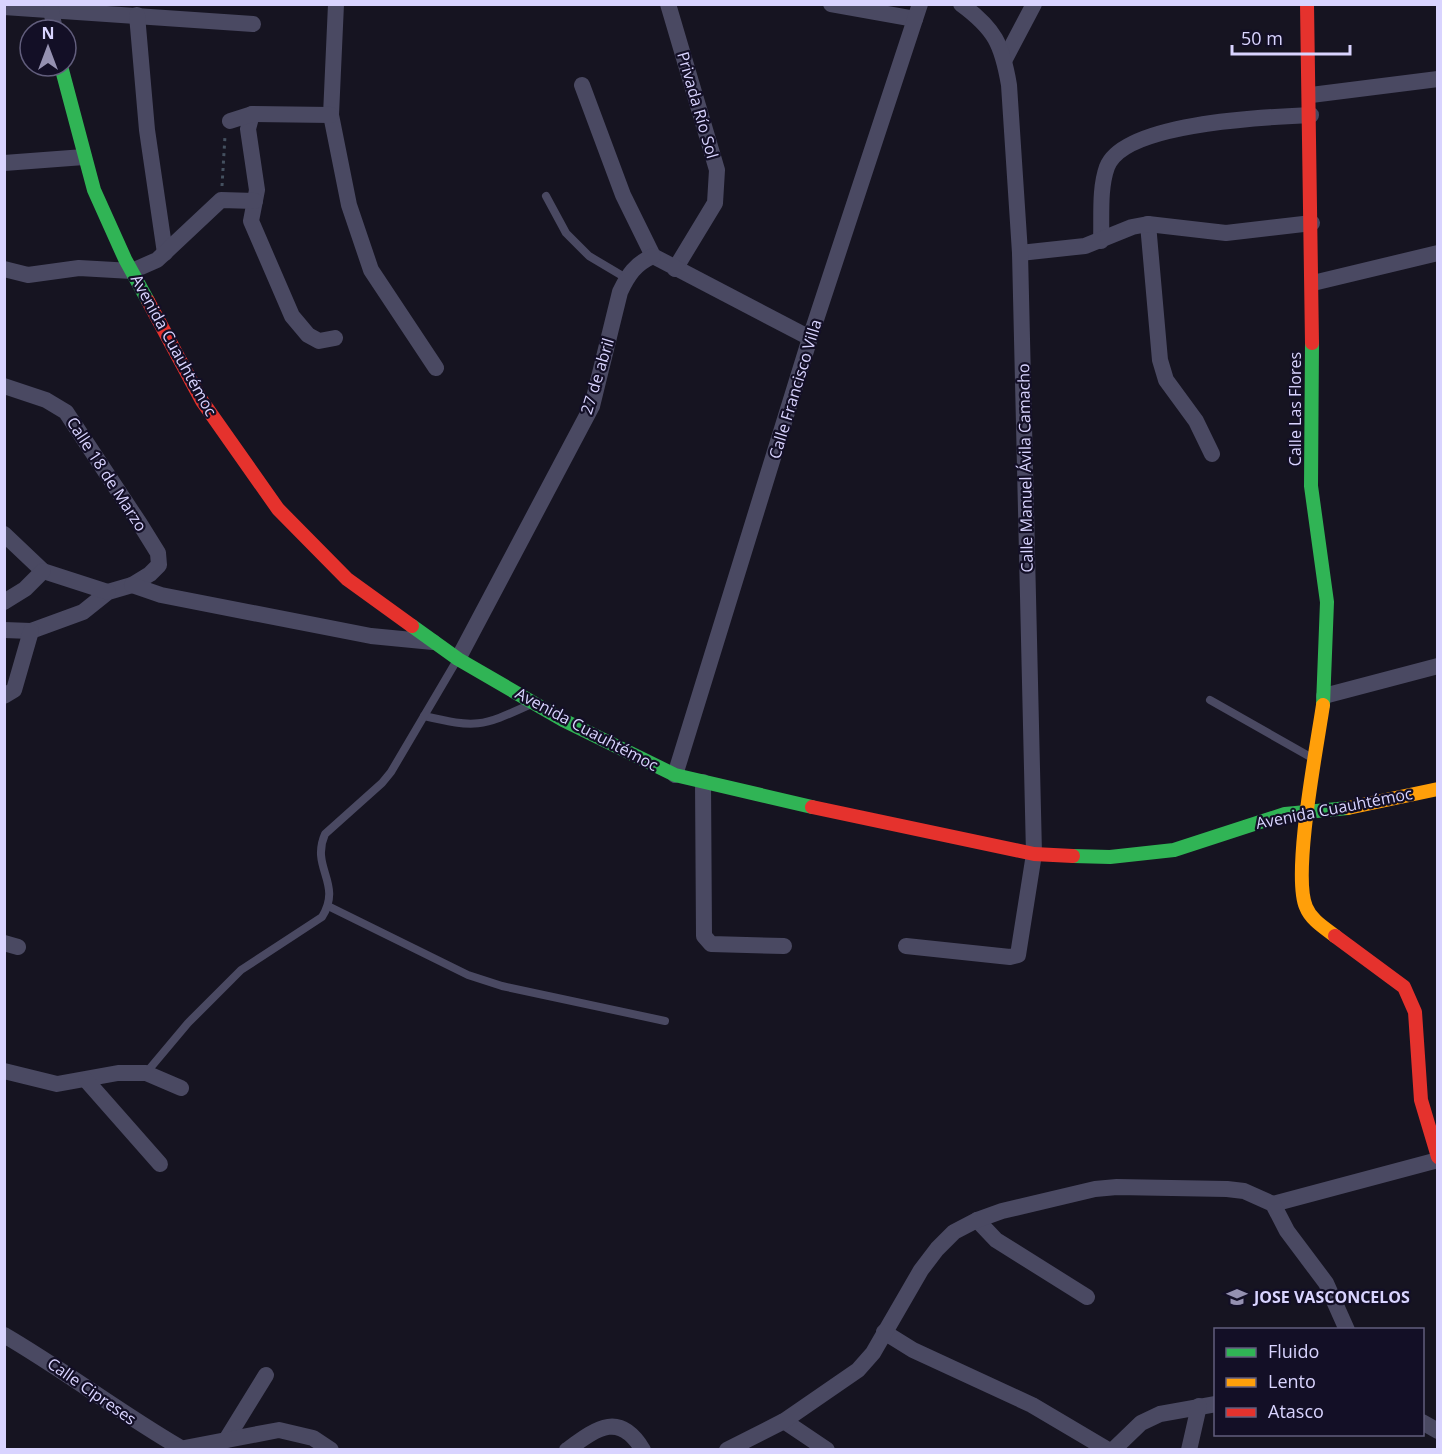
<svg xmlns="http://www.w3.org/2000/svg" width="1442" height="1454" font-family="'Open Sans',sans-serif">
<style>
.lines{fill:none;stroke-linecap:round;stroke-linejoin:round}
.path{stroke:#44505f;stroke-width:3;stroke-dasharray:3 4.5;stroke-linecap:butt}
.lane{stroke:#4a4962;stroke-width:8}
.street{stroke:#4a4962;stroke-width:16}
.fast{stroke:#30b455;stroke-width:14}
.slow{stroke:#ff9f0a;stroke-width:14}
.jam{stroke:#e5322d;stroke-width:14}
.labels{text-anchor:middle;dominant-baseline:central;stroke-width:4.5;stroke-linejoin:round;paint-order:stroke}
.street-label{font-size:16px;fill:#d9d4ff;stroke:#130f26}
.poi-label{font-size:16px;font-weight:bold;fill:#d9d4ff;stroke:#130f26;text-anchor:start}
</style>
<rect width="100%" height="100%" fill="#161421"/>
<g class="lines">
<path class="path" d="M222 186 225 136"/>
<g class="lane">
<path d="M546 196 566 233 589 256 626 278"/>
<path d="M1210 700 1314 759"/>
<path d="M424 716C476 728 481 727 529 705"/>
<path d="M328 906 468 975 502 986 665 1021"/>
<path d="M146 1073 188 1023 241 970 322 917C343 883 310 868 325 834L382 783 391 772 457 660"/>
</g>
<g class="street">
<path d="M336 4 331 115 349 205 371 270 436 368"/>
<path d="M668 4 717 170 715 203 675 269"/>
<path d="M831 4 915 19"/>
<path d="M4 7 253 24"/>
<path d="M51 10 55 30"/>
<path d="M137 15 147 130 165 253"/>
<path d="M1005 59 1034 4"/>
<path d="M582 85 623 195 653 256"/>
<path d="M1311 95 1438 79"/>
<path d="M252 114 248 129 257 190 251 221 292 316 308 335 319 341 335 338"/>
<path d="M230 121 252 114 331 115"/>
<path d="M4 163 84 157"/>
<path d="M1148 224 1160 360 1166 380 1196 421 1212 454"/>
<path d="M1101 241C1102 218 1099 189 1107 167 1124 122 1268 117 1311 115"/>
<path d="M1020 253 1085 246 1132 227 1148 224 1226 233 1312 223"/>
<path d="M653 256 810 338"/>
<path d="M4 269 28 275 79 268 132 271 157 260 221 200 255 201"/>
<path d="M1313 283 1438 253"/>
<path d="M4 386 46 400 66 412 140 524 158 553 159 565 150 574 132 585 108 592 83 612 31 631 4 630"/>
<path d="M4 534 43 571 108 592"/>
<path d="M132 585 161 595 371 636 433 642"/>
<path d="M4 602 25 589 43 571"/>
<path d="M458 659 592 406 620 292C628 275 635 264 653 256"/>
<path d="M4 696 14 690 31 631"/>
<path d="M1324 696 1438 666"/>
<path d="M675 775 810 338 920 4"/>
<path d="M703 782 704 936 711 944 784 946"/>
<path d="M4 943 18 947"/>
<path d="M906 946 1010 957 1018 955 1034 854 1020 253 1009 85C1002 44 995 29 961 4"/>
<path d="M4 1071 57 1084 118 1073H146L181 1088"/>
<path d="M86 1080 160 1164"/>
<path d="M1273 1204 1438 1160"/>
<path d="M977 1220 996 1240 1087 1297"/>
<path d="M884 1332 913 1350 1032 1405 1108 1450"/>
<path d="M4 1335C64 1370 119 1412 179 1447"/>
<path d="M784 1421 827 1450"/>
<path d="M1422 1422 1438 1431"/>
<path d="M226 1440 266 1375"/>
<path d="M174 1450 279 1430 313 1438 331 1450"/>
<path d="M567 1450C596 1429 619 1410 643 1450"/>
<path d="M727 1450 784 1421 858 1370 873 1353 921 1270 937 1249 954 1232 977 1220 1002 1211 1095 1189 1117 1187 1227 1189 1244 1191 1273 1204 1287 1231 1326 1283 1347 1330"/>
<path d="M1113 1450 1141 1423 1160 1414 1216 1404"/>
<path d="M1189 1450 1199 1406"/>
</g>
<g class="fast">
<path d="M61 66 94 190 125 259 148 301"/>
<path d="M1312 343 1311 486 1327 602 1323 705"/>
<path d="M412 626 458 659 563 720 675 775 812 807"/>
<path d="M1073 856 1110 857 1174 850 1285 814 1348 808"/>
</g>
<g class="slow">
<path d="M1323 705C1317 746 1292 875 1306 907 1311 920 1325 928 1335 936"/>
<path d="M1348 808 1438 789"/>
</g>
<g class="jam">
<path d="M1307 4 1312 343"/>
<path d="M148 301 202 401 278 509 347 579 412 626"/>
<path d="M812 807 1034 854 1073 856"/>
<path d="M1335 936 1404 987 1415 1012 1421 1100 1438 1157"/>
</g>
</g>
<defs>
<g id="school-bare" transform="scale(1.62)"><path d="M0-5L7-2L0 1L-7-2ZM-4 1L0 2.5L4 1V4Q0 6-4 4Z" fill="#9591b1" stroke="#130f26" stroke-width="2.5" paint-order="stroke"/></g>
</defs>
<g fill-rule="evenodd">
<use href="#school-bare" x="1237" y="1297"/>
</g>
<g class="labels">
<g class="street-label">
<text transform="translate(698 105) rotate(74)">Privada Río Sol</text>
<text transform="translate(174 345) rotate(61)">Avenida Cuauhtémoc</text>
<text transform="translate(597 376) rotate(-73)">27 de abril</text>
<text transform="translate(795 389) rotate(-73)">Calle Francisco Villa</text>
<text transform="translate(1295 409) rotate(-90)">Calle Las Flores</text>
<text transform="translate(1025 468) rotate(-91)">Calle Manuel Ávila Camacho</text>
<text transform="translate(107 474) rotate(57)">Calle 18 de Marzo</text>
<text transform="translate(587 729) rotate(28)">Avenida Cuauhtémoc</text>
<text transform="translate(1334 808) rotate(-11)">Avenida Cuauhtémoc</text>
<text transform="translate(92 1391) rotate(35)">Calle Cipreses</text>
</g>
<g class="poi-label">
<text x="1254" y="1297">JOSE VASCONCELOS</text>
</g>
</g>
<rect width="1442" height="1454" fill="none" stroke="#d9d4ff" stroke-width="12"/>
<rect x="1214" y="1328" width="210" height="108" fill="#130f26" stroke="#625e7d" stroke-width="1.5"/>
<rect x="1226" y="1348" width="30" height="9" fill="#30b455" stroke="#625e7d" stroke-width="1.5"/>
<text x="1268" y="1358" font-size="18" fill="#d9d4ff">Fluido</text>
<rect x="1226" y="1378" width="30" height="9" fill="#ff9f0a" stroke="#625e7d" stroke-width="1.5"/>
<text x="1268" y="1388" font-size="18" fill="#d9d4ff">Lento</text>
<rect x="1226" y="1408" width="30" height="9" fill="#e5322d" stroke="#625e7d" stroke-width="1.5"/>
<text x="1268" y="1418" font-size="18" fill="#d9d4ff">Atasco</text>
<g transform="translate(48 48)"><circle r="28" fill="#130f26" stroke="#625e7d" stroke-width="1.5"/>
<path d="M0-4.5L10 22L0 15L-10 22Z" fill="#9591b1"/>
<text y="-9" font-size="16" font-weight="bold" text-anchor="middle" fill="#d9d4ff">N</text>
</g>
<path d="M1232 45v9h118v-9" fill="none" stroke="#d9d4ff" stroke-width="3"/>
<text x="1241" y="45" font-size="18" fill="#d9d4ff" stroke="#130f26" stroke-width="4.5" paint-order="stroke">50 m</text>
</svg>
